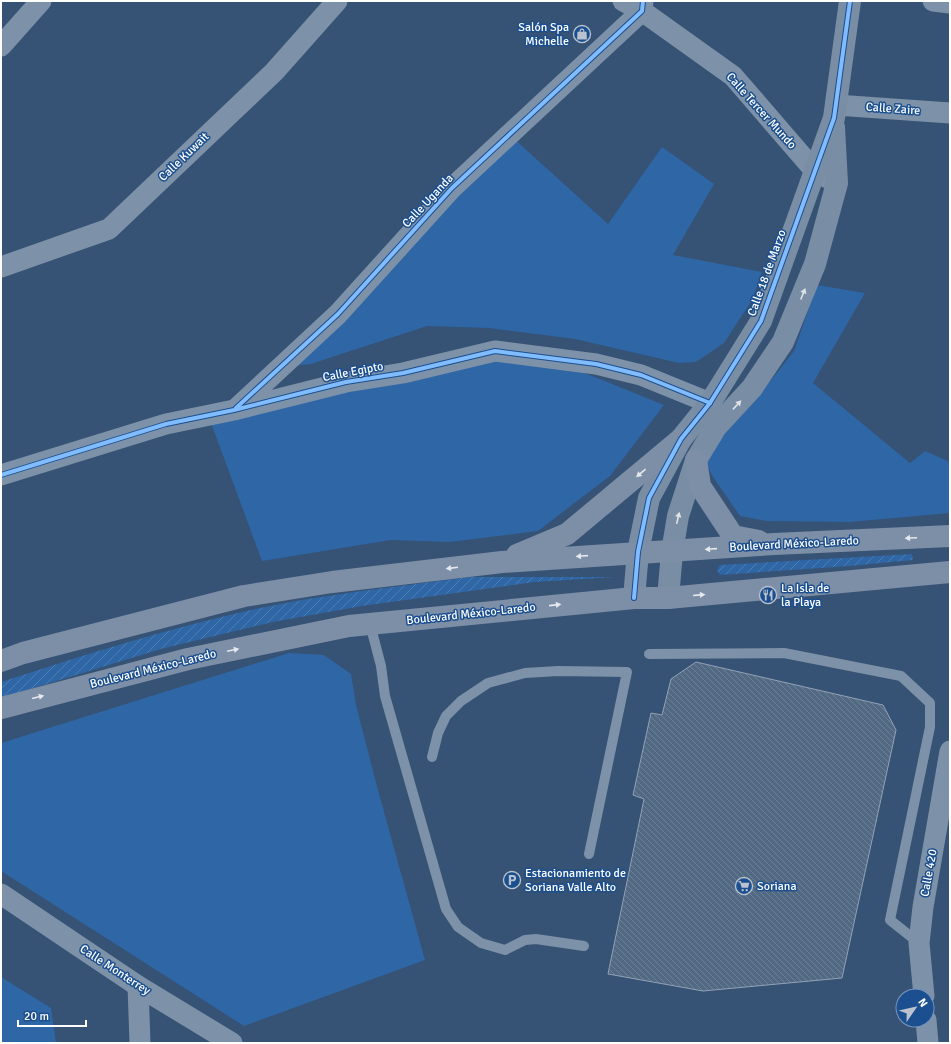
<svg xmlns="http://www.w3.org/2000/svg" width="951" height="1044" font-family="Signika,sans-serif">
<style>
.grass{fill:#2f66a5}
.garden{fill:url(#garden-furrows)}
.building{fill:url(#building-back-hatch);stroke:#92a2b6}
.lines{fill:none;stroke-linecap:round;stroke-linejoin:round}
.lane{stroke:#7d92a8;stroke-width:10}
.street{stroke:#7d92a8;stroke-width:21}
.secondary{stroke:#798da4;stroke-width:22}
.primary{stroke:#7d8ea7;stroke-width:22}
.cycleway-casing{stroke:#1b4f8f;stroke-width:6}
.cycleway{stroke:#80bcff;stroke-width:4}
.oneway{fill:#dee2e8}
.oneway2{fill:#e5e8ed}
.labels{text-anchor:middle;dominant-baseline:central;stroke-width:3;stroke-linejoin:round;paint-order:stroke}
.poi-label{font-size:12px;fill:#fff;stroke:#1b4f8f;text-anchor:start}
.street-label{font-size:12px;fill:#fff;stroke:#1b4f8f}
</style>
<defs>
<pattern id="garden-furrows" width="10" height="10" patternUnits="userSpaceOnUse"><rect width="10" height="10" fill="#2f66a5"/><path d="M-1 1l2-2M0 10L10 0M9 11l2-2" fill="none" stroke="#4e7db2"/></pattern>
<pattern id="building-back-hatch" width="6" height="6" patternUnits="userSpaceOnUse"><rect width="6" height="6" fill="#526984"/><path d="M-1 5l2 2M0 0l6 6M5-1l2 2" fill="none" stroke="#6c8096"/></pattern>
</defs>
<rect width="100%" height="100%" fill="#365274"/>
<g class="grass">
<path d="M510 135 608 224 662 147 714 184 673 255 762 272 752 300 724 343 696 362 679 363 575 339 489 328 427 326 311 364 282 367Z"/>
<path d="M817 285 865 293 813 383 910 463 925 451 948 461 950 465V513L850 522 767 521 740 516 713 477 705 461 711 447 772 379 794 351Z"/>
<path d="M522 350 595 377 664 405 610 476 538 531 450 542 391 540 262 561 211 423Z"/>
<path d="M289 653 324 655 351 674 356 705 378 790 425 960 244 1026 1 871V743Z"/>
<path d="M1 977 51 1008 56 1043H1Z"/>
</g>
<g class="garden">
<path d="M912 554 913 560 850 566 720 575 717 570 720 565Z"/>
<path d="M470 577H616L535 582 362 606 273 622 161 649 1 698V682C84 655 166 629 251 610 323 594 397 587 470 577Z"/>
</g>
<path class="building" d="M696 662 883 705 896 730 842 978 703 991 608 974 644 799 633 795 651 713 662 715 671 679Z"/>
<g class="lines">
<g class="lane">
<path d="M370 624 381 666 385 696 446 909 458 927 481 943 505 950 525 940 536 939 584 946"/>
<path d="M649 654 784 653 901 676 930 703V727L890 920 919 943"/>
<path d="M432 757 438 733 446 716 461 701 488 683 525 673 558 671 627 672 589 854"/>
</g>
<g class="street">
<path d="M623 1 642 11 733 76 815 171 837 183"/>
<path d="M933 1 950 3"/>
<path d="M1 46 41 1"/>
<path d="M836 105 950 113"/>
<path d="M1 267 109 229 274 72 337 1"/>
<path d="M237 408 338 314 452 188 642 11 643 1"/>
<path d="M1 475 166 424 234 410 346 382 403 373 495 351 596 364 641 375 710 403"/>
<path d="M1 894 138 986 232 1043"/>
<path d="M138 986 140 1043"/>
<path d="M924 996 919 943 923 907 950 751"/>
<path d="M926 1020 928 1043"/>
</g>
<g class="secondary">
<path d="M634 598 638 552 649 498 681 439 710 403 761 321 834 118 850 1"/>
<path d="M668 598 672 552 678 516 696 460 716 427 752 388 783 342 815 264 837 183 834 127"/>
</g>
<g class="primary">
<path d="M696 460 700 486 733 536 759 541"/>
<path d="M517 555 567 534 681 439"/>
<path d="M1 661 23 653 244 596 332 582 502 562 774 544 950 536"/>
<path d="M1 708 188 659 349 626 634 598H668L950 572"/>
</g>
<g class="cycleway-casing">
<g id="cycleway">
<path d="M236 408 338 314 452 188 642 11 643 1"/>
<path d="M1 475 166 424 234 410 346 382 403 373 495 351 596 364 641 375 710 403"/>
<path d="M634 598 638 552 649 498 681 439 710 403 761 321 834 118 850 1"/>
</g>
</g>
<use href="#cycleway" class="cycleway"/>
</g>
<defs><path id="oneway-solid" d="M-6-.8H1V-3.2L6.5 0L1 3.2V.8H-6Z"/></defs>
<g class="oneway">
<use href="#oneway-solid" transform="translate(803 294) rotate(-68)"/>
<use href="#oneway-solid" transform="translate(737 405) rotate(-47)"/>
<use href="#oneway-solid" transform="translate(678 518) rotate(-77)"/>
</g>
<g class="oneway2">
<use href="#oneway-solid" transform="translate(641 473) rotate(140)"/>
<use href="#oneway-solid" transform="translate(911 538) rotate(177)"/>
<use href="#oneway-solid" transform="translate(711 549) rotate(176)"/>
<use href="#oneway-solid" transform="translate(582 556) rotate(176)"/>
<use href="#oneway-solid" transform="translate(452 568) rotate(173)"/>
<use href="#oneway-solid" transform="translate(699 595) rotate(-5)"/>
<use href="#oneway-solid" transform="translate(555 605) rotate(-6)"/>
<use href="#oneway-solid" transform="translate(233 650) rotate(-12)"/>
<use href="#oneway-solid" transform="translate(38 697) rotate(-14)"/>
</g>
<defs>
<g id="shop-ring" transform="scale(0.9)"><circle r="9.5" fill="#1b4f8f" stroke="#b9c2ce" stroke-width="1.5"/><path d="M-5-2.5h2.3a2.7 3.5 0 0 1 5.4 0H5L5.5 6h-11ZM-1.5-2.5h3a1.5 2.3 0 0 0-3 0Z" fill="#b9c2ce"/></g>
<g id="restaurant-ring" transform="scale(0.9)"><circle r="9.5" fill="#1b4f8f" stroke="#b9c2ce" stroke-width="1.5"/><path d="M-5-6h1v4h1v-4h1v4h1v-4h1v5L-1.5 .5V6h-2V.5L-5-1ZM5-6V6H3V1.5H1.5Q1.5-4 5-6Z" fill="#b9c2ce"/></g>
<g id="parking-ring" transform="scale(0.9)"><circle r="9.5" fill="#1b4f8f" stroke="#b9c2ce" stroke-width="1.5"/><path d="M-3.5-5.5H1a3.5 3.5 0 0 1 0 7H-1V5.5H-3.5ZM-1-3.4V-.6H.8a1.4 1.4 0 0 0 0-2.8Z" fill="#b9c2ce"/></g>
<g id="supermarket-ring" transform="scale(0.9)"><circle r="9.5" fill="#1b4f8f" stroke="#b9c2ce" stroke-width="1.5"/><path d="M-6-5.5h2.5l.6 2H6L4.5 2H-2.5L-4.4-4H-6ZM-1.5 3.2a1.3 1.3 0 1 0 .1 0ZM3 3.2a1.3 1.3 0 1 0 .1 0Z" fill="#b9c2ce"/></g>
</defs>
<g fill-rule="evenodd">
<use href="#shop-ring" x="582" y="34"/>
<use href="#restaurant-ring" x="768" y="595"/>
<use href="#parking-ring" x="512" y="880"/>
<use href="#supermarket-ring" x="744" y="886"/>
</g>
<g class="labels">
<g class="poi-label">
<text x="569" y="27" text-anchor="end">Salón Spa<tspan x="569" dy="14">Michelle</tspan></text>
<text x="781" y="588">La Isla de<tspan x="781" dy="14">la Playa</tspan></text>
<text x="525" y="873">Estacionamiento de<tspan x="525" dy="14">Soriana Valle Alto</tspan></text>
<text x="757" y="886">Soriana</text>
</g>
<g class="street-label">
<text transform="translate(893 109) rotate(4)">Calle Zaire</text>
<text transform="translate(761 111) rotate(48)">Calle Tercer Mundo</text>
<text transform="translate(184 157) rotate(-44)">Calle Kuwait</text>
<text transform="translate(428 201) rotate(-47)">Calle Uganda</text>
<text transform="translate(767 273) rotate(-70)">Calle 18 de Marzo</text>
<text transform="translate(353 372) rotate(-11)">Calle Egipto</text>
<text transform="translate(794 544) rotate(-3)">Boulevard México-Laredo</text>
<text transform="translate(471 614) rotate(-6)">Boulevard México-Laredo</text>
<text transform="translate(153 669) rotate(-14)">Boulevard México-Laredo</text>
<text transform="translate(929 873) rotate(-80)">Calle 420</text>
<text transform="translate(115 970) rotate(33)">Calle Monterrey</text>
</g>
</g>
<rect width="951" height="1044" fill="none" stroke="#ffffff" stroke-width="4"/>
<g transform="translate(915 1008) rotate(56)"><circle r="19" fill="#1b4f8f" stroke="#7695bc"/>
<path d="M0-3L7 15L0 10L-7 15Z" fill="#b9c2ce"/>
<text y="-6" font-size="11" font-weight="bold" text-anchor="middle" fill="#ffffff">N</text>
</g>
<path d="M18 1020v6h68v-6" fill="none" stroke="#ffffff" stroke-width="2"/>
<text x="24" y="1020" font-size="12" fill="#ffffff" stroke="#1b4f8f" stroke-width="3" paint-order="stroke">20 m</text>
</svg>
